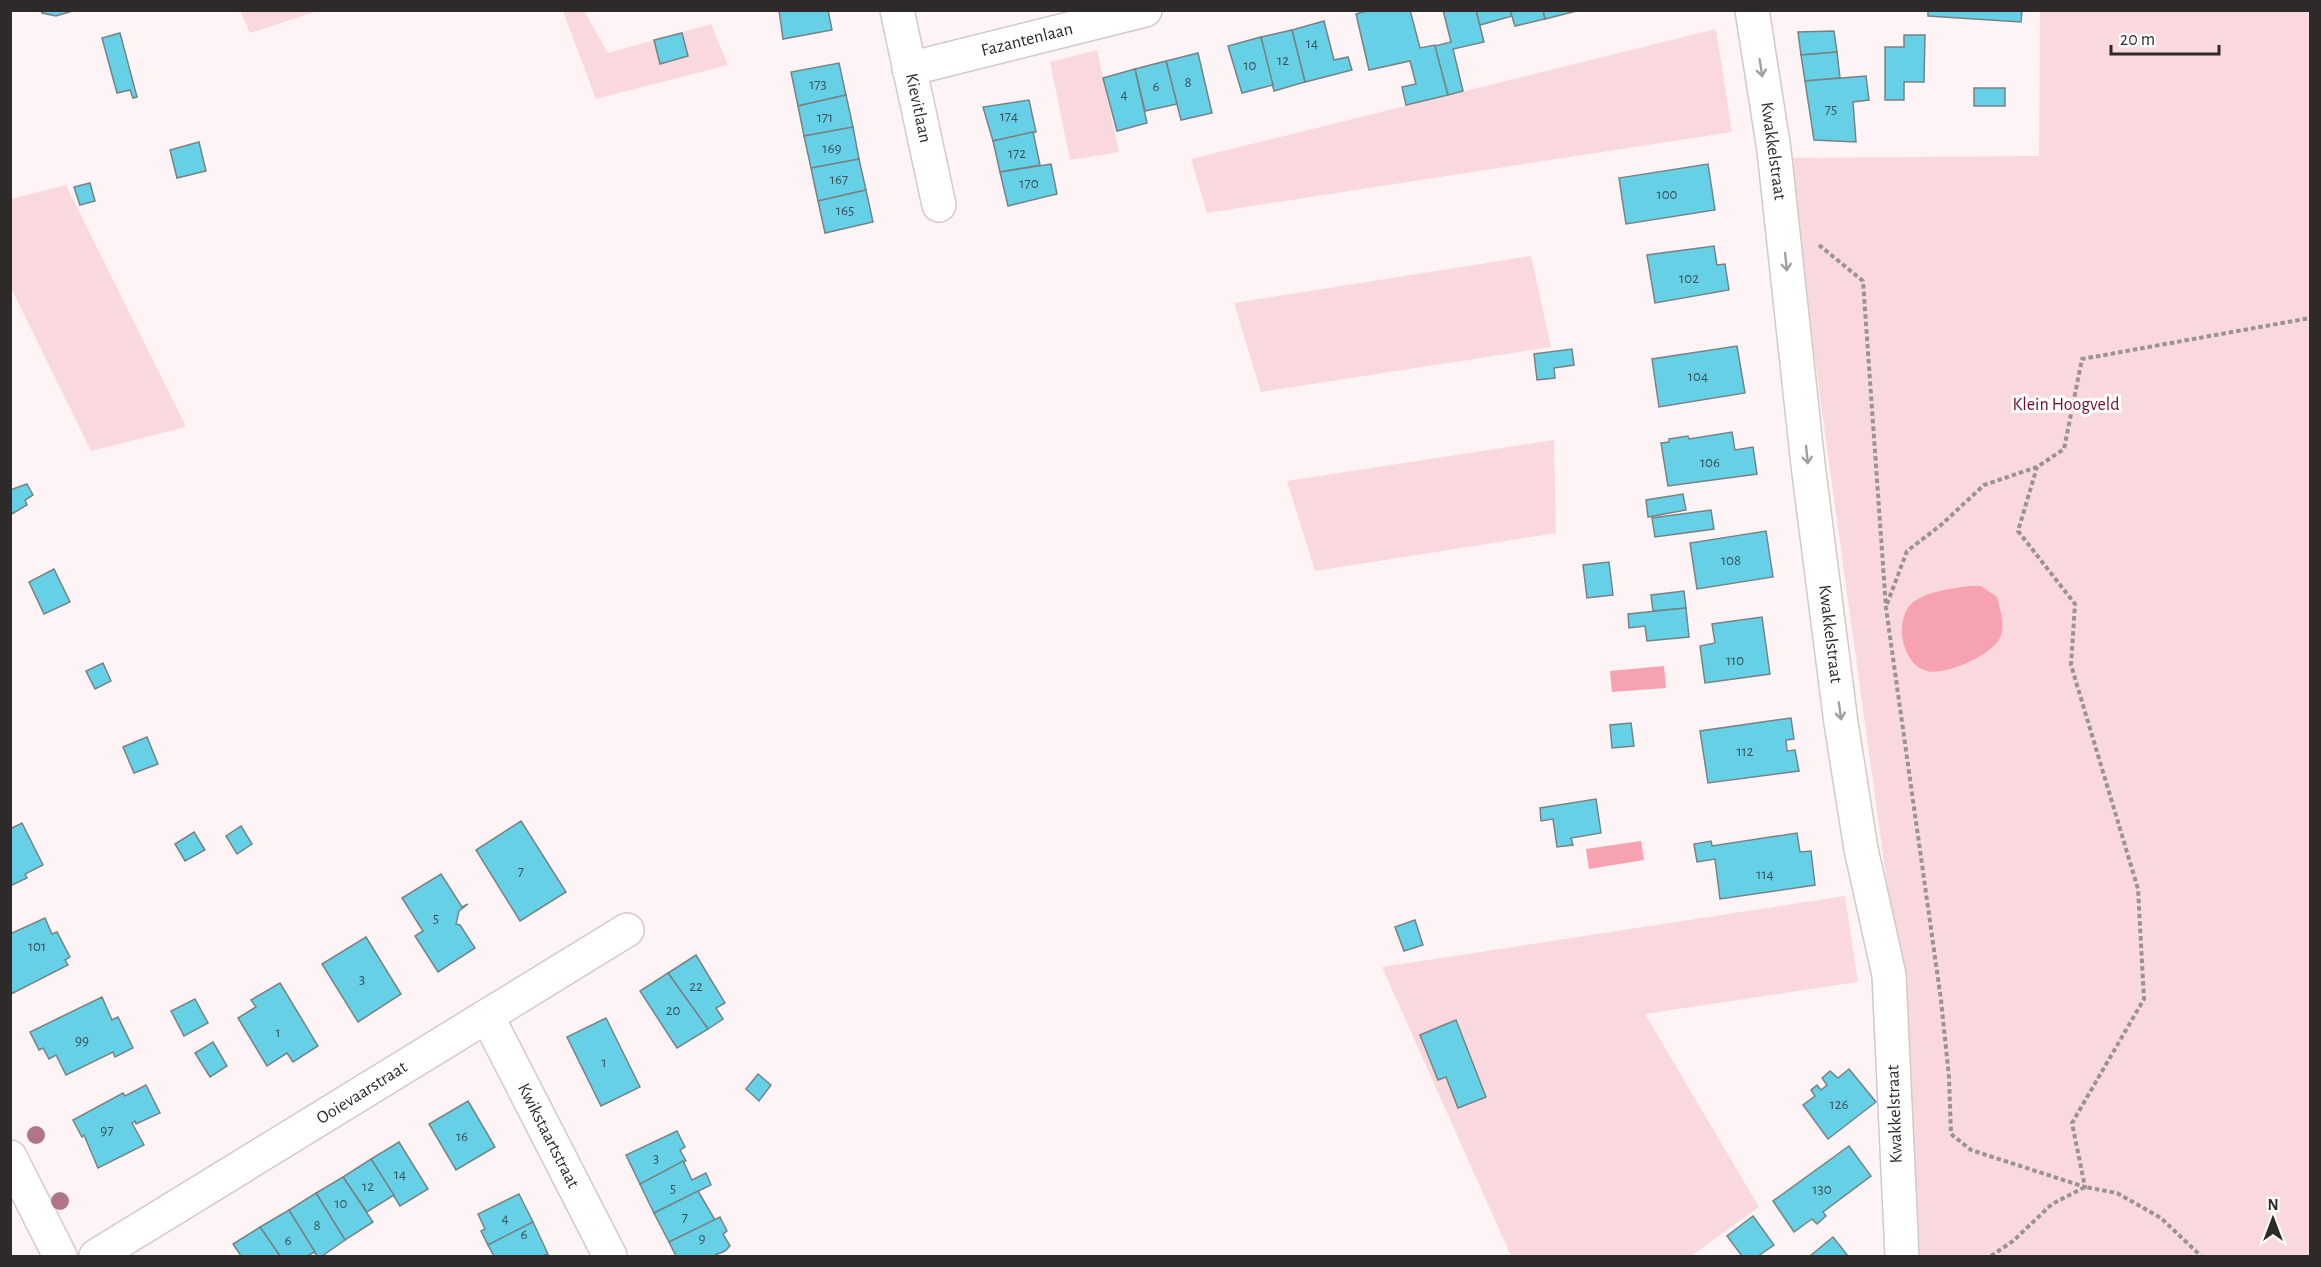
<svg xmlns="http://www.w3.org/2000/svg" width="2321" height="1267" font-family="'Alegreya Sans',sans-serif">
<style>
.green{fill:#fad9de}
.water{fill:#f7a2b1}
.building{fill:#66d1e6;stroke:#778285;stroke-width:1.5}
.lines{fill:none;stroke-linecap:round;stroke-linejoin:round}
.minor-casing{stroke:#d4c8c9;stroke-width:36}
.path{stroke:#9a9393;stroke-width:4;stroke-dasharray:4.5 3;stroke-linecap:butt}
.minor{stroke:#fff;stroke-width:33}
.tree{fill:#b07588}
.oneway{stroke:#a19f9f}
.labels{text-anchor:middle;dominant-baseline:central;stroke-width:6;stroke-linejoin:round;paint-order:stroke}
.number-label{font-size:15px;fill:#3c5459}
.street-label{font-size:18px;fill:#2e2a2a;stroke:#fff}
.park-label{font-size:18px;fill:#700d2f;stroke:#fff}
</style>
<rect width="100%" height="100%" fill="#fef4f5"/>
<g class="green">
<path d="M240 11H318L250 33Z"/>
<path d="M563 11H584L608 53 711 24 728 65 596 99Z"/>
<path d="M2040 11H2310V1256H1912L1900 978 1800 252 1793 158 2039 156Z"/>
<path d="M1716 29 1732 132 1207 213 1191 159Z"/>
<path d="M1097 50 1119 152 1070 160 1050 62Z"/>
<path d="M66 185 186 427 91 451 11 288V199Z"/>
<path d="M1531 256 1551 347 1261 392 1234 303Z"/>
<path d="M1554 440 1556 533 1315 571 1287 481Z"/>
<path d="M1845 896 1858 982 1645 1014 1759 1207 1691 1256H1511L1382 967Z"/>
</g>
<g class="water">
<path d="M1970 586H1981L1997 597C2000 609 2006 626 2000 638 1992 655 1942 678 1924 670 1900 661 1893 614 1916 600 1930 591 1954 588 1970 586Z"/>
<path d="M1664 666 1666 688 1612 692 1610 671Z"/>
<path d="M1641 841 1644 860 1589 869 1586 849Z"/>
</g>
<g class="building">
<path d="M41 10H76L56 16 42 13Z"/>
<path d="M779 10H828L832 30 783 39Z"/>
<path d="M1370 10H1410L1420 48 1435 45 1448 95 1406 105 1402 87 1416 84 1410 61 1369 70 1356 14Z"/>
<path d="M1443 10H1476L1484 42 1453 49 1463 91 1448 95 1435 46 1451 42Z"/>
<path d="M1476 10H1510L1512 16 1480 25Z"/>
<path d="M1510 10H1543L1545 19 1515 26Z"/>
<path d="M1543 10H1577V11L1545 19Z"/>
<path d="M1928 10H2022L2021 22 1928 16Z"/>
<path d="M1324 21 1334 60 1348 57 1352 70 1305 82 1292 30Z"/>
<path d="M1292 30 1305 82 1274 91 1261 37Z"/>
<path d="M1834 31 1837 52 1801 55 1798 32Z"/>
<path d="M120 33 137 97 133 98 130 90 117 93 102 38Z"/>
<path d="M682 33 688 56 660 64 654 40Z"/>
<path d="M1904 35H1925L1924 82H1904V100H1885V47H1904Z"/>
<path d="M1261 37 1273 85 1242 93 1228 46Z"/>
<path d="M1837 52 1840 78 1805 81 1801 55Z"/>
<path d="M1198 53 1212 113 1181 120 1166 61Z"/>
<path d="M1166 61 1177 104 1145 111 1135 69Z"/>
<path d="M839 63 846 95 798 106 791 72Z"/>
<path d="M1135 69 1147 123 1117 131 1103 78Z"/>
<path d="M1866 76 1869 100 1853 102 1856 142 1814 140 1805 81Z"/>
<rect x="1974" y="88" width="31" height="18"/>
<path d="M846 95 853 127 804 136 798 106Z"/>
<path d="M1029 100 1036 132 993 141 983 107Z"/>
<path d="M853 127 859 159 811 168 804 136Z"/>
<path d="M1033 132 1040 165 1000 172 993 141Z"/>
<path d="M199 142 206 171 177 178 170 150Z"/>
<path d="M859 159 866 190 818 201 811 168Z"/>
<path d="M1051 164 1057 194 1008 206 1000 172Z"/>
<path d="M1708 164 1715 210 1626 224 1619 178Z"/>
<path d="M90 183 95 201 80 205 74 187Z"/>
<path d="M866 190 873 222 825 233 818 201Z"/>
<path d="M1714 246 1717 265 1725 264 1729 290 1655 303 1647 255Z"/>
<path d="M1737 346 1745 393 1659 407 1652 359Z"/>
<path d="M1572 349 1574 365 1554 368 1555 378 1537 380 1534 354Z"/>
<path d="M1732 432 1735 450 1753 447 1757 474 1668 486 1661 443 1669 442V439L1688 436 1689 439Z"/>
<path d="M27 484 33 495 25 500 27 505 10 515V490Z"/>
<path d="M1683 494 1686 510 1648 517 1646 500Z"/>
<path d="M1711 510 1714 529 1655 537 1652 518Z"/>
<path d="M1766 531 1773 577 1697 589 1690 543Z"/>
<path d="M1609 562 1613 595 1587 598 1583 565Z"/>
<path d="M54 569 70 602 44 614 29 582Z"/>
<path d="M1684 591 1686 608 1653 611 1651 595Z"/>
<path d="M1686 608 1689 637 1647 641 1645 626 1629 628 1628 614Z"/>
<path d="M1762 617 1770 674 1705 683 1700 646 1715 643 1712 624Z"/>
<path d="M103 663 111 681 95 689 86 671Z"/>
<path d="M1791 718 1794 739 1786 740 1787 751 1795 750 1799 771 1708 783 1700 731Z"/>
<path d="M1631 723 1634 746 1612 748 1610 725Z"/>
<path d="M147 737 158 764 134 773 123 747Z"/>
<path d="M1596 799 1601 833 1571 838 1573 845 1557 847 1553 819 1541 821 1540 808Z"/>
<path d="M521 821 566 892 520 921 476 850Z"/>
<path d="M22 823 43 865 25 874 27 878 10 886V829Z"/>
<path d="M241 826 252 844 237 854 226 836Z"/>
<path d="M194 832 205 850 185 861 175 844Z"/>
<path d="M1797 833 1800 852 1811 851 1815 885 1720 899 1715 859 1697 862 1694 844 1711 841 1712 846Z"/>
<path d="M441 874 462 907 468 904 459 911 456 924 460 925 475 948 438 972 415 936 423 931 402 898Z"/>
<path d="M45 918 52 934 57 932 70 957 65 960 68 965 11 994 10 934Z"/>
<path d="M1415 920 1423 945 1404 951 1395 927Z"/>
<path d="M366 937 401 994 358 1022 322 964Z"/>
<path d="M696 955 725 1003 716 1008 723 1019 708 1029 668 973Z"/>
<path d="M668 973 708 1029 677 1048 640 991Z"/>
<path d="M280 983 318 1046 293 1062 287 1053 267 1066 238 1018 256 1007 251 1000Z"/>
<path d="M102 997 112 1020 118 1017 133 1048 115 1057 113 1052 66 1075 56 1055 49 1059 43 1048 39 1050 30 1032Z"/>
<path d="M195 999 208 1023 184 1036 171 1011Z"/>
<path d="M606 1018 640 1087 601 1106 567 1037Z"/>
<path d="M1456 1020 1486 1097 1458 1108 1446 1077 1438 1080 1420 1035Z"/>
<path d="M213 1042 227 1066 210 1077 195 1053Z"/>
<path d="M1849 1069 1876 1102 1828 1139 1803 1105 1815 1096 1811 1090 1817 1085 1821 1090 1827 1085 1822 1078 1830 1071 1838 1078Z"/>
<path d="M758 1074 771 1085 759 1101 746 1089Z"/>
<path d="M146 1085 160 1113 136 1124 135 1121 132 1123 144 1145 98 1168 84 1135 82 1137 73 1120 123 1093 125 1096Z"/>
<path d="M468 1101 495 1147 456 1170 429 1124Z"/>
<path d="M677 1131 685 1147 680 1150 686 1161 640 1184 626 1155Z"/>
<path d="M399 1142 428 1189 400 1206 371 1159Z"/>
<path d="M1849 1146 1871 1176 1823 1212 1826 1216 1817 1224 1812 1219 1794 1232 1773 1201Z"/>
<path d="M371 1159 394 1195 367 1212 343 1177Z"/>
<path d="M683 1161 692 1180 706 1173 711 1185 654 1213 640 1184Z"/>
<path d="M343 1177 373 1222 345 1240 316 1193Z"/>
<path d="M698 1191 715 1220 669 1242 654 1213Z"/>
<path d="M316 1193 345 1240 322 1256H317L289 1210Z"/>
<path d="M519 1194 533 1222 488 1245 481 1231 485 1229 478 1214Z"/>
<path d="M289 1210 315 1252 307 1256H280L260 1227Z"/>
<path d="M1753 1216 1774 1245 1758 1256H1742L1727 1236Z"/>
<path d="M720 1217 727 1231 723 1234 730 1246 725 1251 713 1256H676L669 1242Z"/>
<path d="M533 1222 548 1254 542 1256H494L488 1245Z"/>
<path d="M260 1227 280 1256H241L233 1244Z"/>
<path d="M1833 1237 1848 1256H1810Z"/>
</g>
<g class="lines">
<g class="minor-casing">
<g id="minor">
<path d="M897 10 939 205"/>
<path d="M1752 10 1774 150 1808 465 1841 723 1861 849 1889 975 1902 1256"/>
<path d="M909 69 1145 10"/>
<path d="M487 1016 610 1256"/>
<path d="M10 1157 60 1256"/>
<path d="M96 1256 627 930"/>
</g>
</g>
<g class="path">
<path d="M1819 245 1863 281 1886 608 1941 1000 1949 1077 1951 1134 1971 1150 2085 1187 2072 1123 2144 999 2138 889 2071 665 2075 604 2018 531 2037 467"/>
<path d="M1887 604 1907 551 1941 525 1984 485 2037 467 2064 449 2082 359 2310 318"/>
<path d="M1991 1256 2013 1241 2052 1204 2085 1187 2117 1193 2161 1218 2201 1256"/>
</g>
<use href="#minor" class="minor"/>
</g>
<g class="tree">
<circle cx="36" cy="1135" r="9"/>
<circle cx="60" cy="1201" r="9"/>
</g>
<defs><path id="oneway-shaft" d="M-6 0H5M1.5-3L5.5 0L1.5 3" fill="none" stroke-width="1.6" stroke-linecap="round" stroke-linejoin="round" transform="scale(1.5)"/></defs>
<g class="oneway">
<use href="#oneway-shaft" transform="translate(1761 68) rotate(81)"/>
<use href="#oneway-shaft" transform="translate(1786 262) rotate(84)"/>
<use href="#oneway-shaft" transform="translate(1807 455) rotate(84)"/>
<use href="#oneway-shaft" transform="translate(1840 711) rotate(82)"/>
</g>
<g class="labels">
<g class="number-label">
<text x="1312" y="43">14</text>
<text x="1283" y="60">12</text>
<text x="1250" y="65">10</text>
<text x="1188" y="82">8</text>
<text x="818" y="84">173</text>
<text x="1156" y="86">6</text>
<text x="1124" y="94">4</text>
<text x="1831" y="109">75</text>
<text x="1009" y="116">174</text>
<text x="825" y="117">171</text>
<text x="832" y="148">169</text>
<text x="1017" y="153">172</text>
<text x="839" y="179">167</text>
<text x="1029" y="183">170</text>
<text x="1667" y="194">100</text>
<text x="845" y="210">165</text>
<text x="1689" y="278">102</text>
<text x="1698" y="376">104</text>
<text x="1710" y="462">106</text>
<text x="1731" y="560">108</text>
<text x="1735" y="660">110</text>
<text x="1745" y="751">112</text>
<text x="521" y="871">7</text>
<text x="1765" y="874">114</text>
<text x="436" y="918">5</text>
<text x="37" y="946">101</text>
<text x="362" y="979">3</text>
<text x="696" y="986">22</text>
<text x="673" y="1010">20</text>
<text x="278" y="1032">1</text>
<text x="82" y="1040">99</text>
<text x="604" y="1062">1</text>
<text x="1839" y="1104">126</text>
<text x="107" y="1130">97</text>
<text x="462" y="1136">16</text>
<text x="656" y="1158">3</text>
<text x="400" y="1174">14</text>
<text x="368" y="1186">12</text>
<text x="673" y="1188">5</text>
<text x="1822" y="1189">130</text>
<text x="341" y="1203">10</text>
<text x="685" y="1217">7</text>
<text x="505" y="1218">4</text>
<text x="317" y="1225">8</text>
<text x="524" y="1234">6</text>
<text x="702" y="1238">9</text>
<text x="288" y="1240">6</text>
</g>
<g class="street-label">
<text transform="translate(1027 40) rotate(-14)">Fazantenlaan</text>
<text transform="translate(918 108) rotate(78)">Kievitlaan</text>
<text transform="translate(1773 151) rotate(82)">Kwakkelstraat</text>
<text transform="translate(1830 634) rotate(83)">Kwakkelstraat</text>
<text transform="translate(362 1093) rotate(-32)">Ooievaarstraat</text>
<text transform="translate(1895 1114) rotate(-92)">Kwakkelstraat</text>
<text transform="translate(548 1136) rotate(63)">Kwikstaartstraat</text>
</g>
<g class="park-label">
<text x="2066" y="405">Klein Hoogveld</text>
</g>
</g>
<rect width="2321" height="1267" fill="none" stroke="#2e2a2a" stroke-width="24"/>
<g transform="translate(2273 1219)" stroke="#ffffff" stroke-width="4.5" paint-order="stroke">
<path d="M0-4.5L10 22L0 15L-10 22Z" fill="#2e2a2a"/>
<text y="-9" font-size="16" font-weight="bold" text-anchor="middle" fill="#2e2a2a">N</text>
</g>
<path d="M2111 45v9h108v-9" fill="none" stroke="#2e2a2a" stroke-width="3"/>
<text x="2120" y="45" font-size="18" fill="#2e2a2a" stroke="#ffffff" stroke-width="4.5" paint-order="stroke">20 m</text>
</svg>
